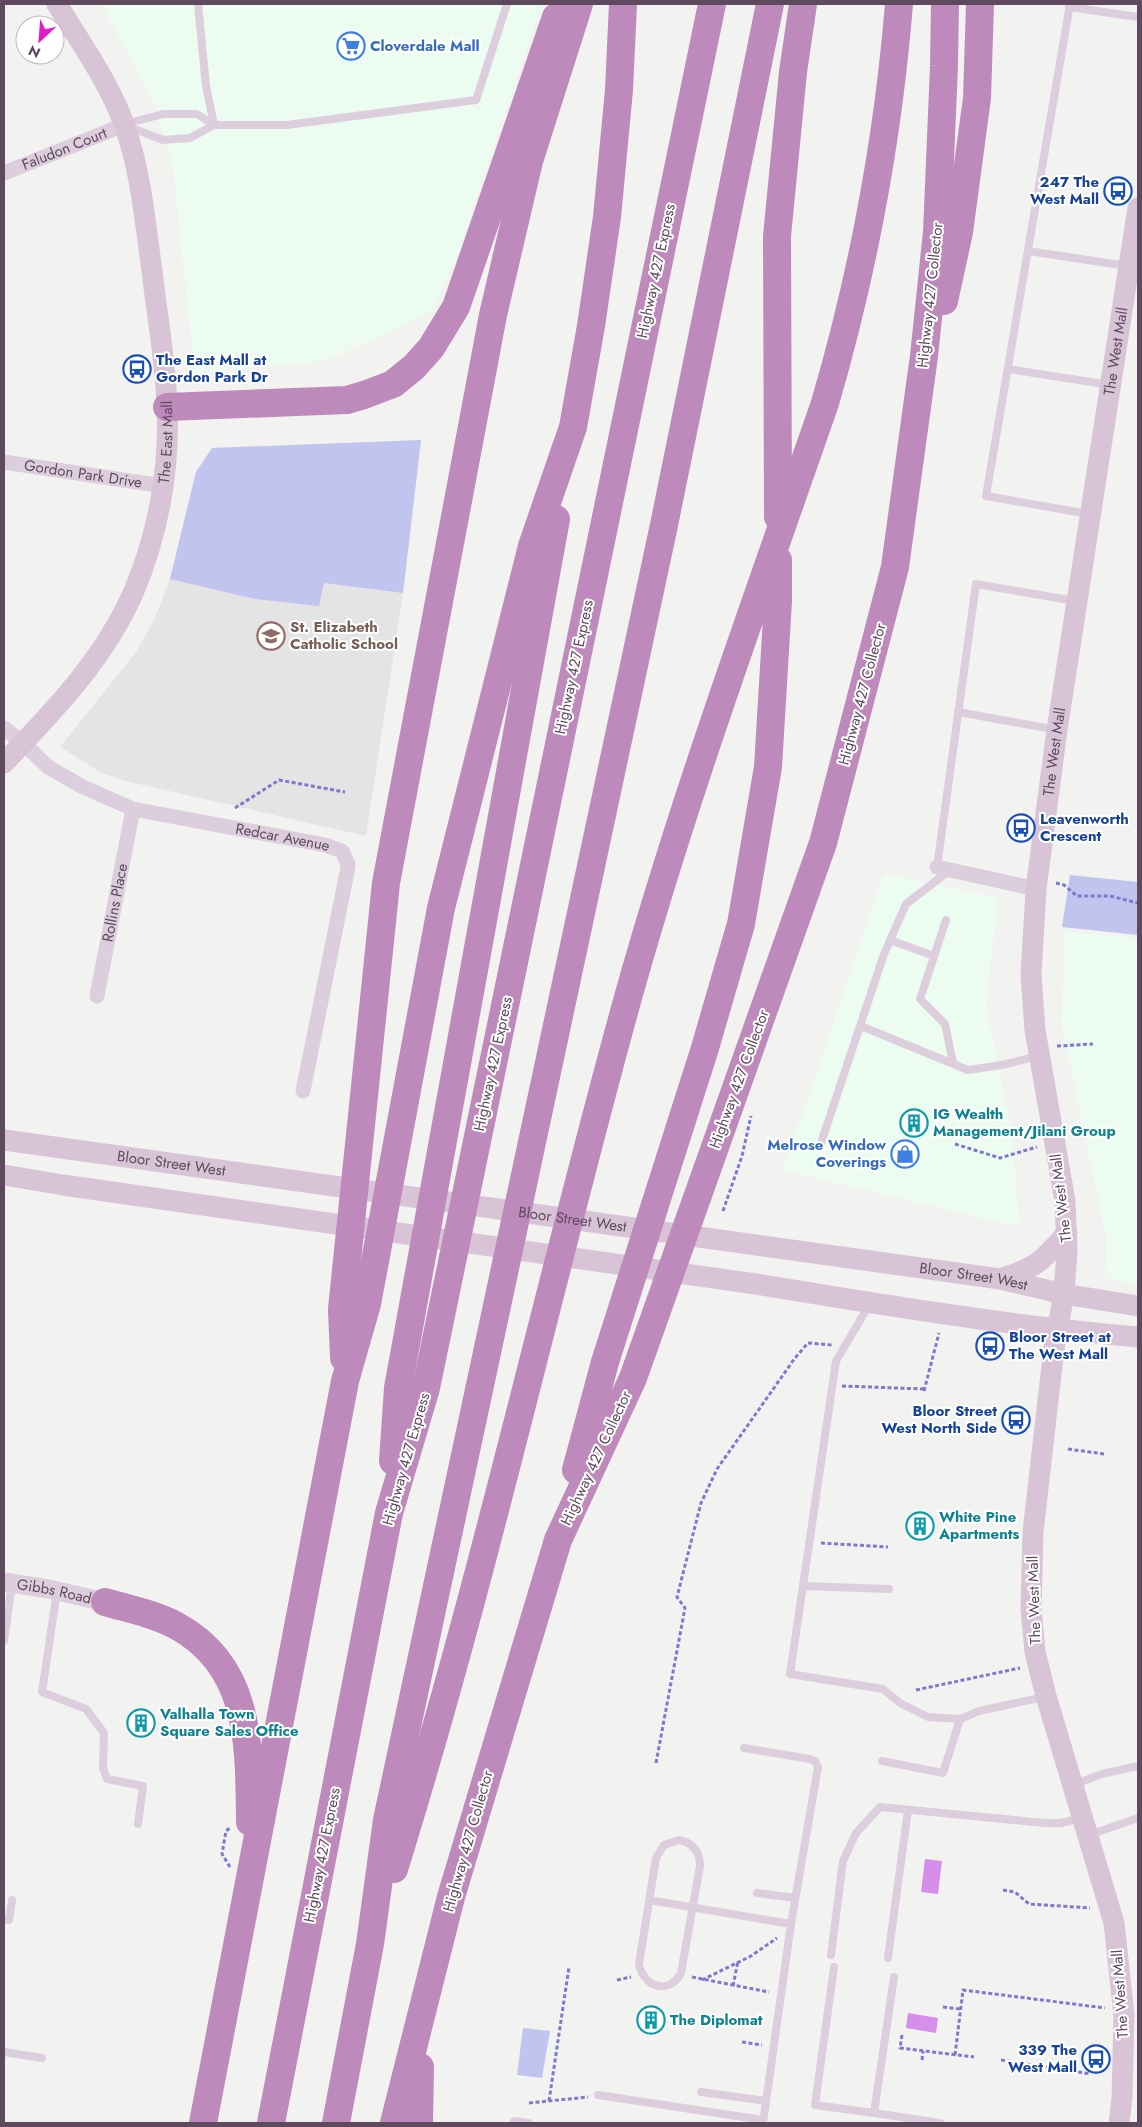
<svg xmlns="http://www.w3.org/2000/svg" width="1142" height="2127" font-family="Jost,sans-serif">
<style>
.commercial{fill:#ecfcf0}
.education{fill:#e3e4e3}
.green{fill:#c1c4ef}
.water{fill:#d58feb}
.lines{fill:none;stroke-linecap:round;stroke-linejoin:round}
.path{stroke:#7e79cd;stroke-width:3;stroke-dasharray:4 2.5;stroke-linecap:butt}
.service{stroke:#ddcedd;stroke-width:8}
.minor{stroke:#ddcedd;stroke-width:15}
.tertiary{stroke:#ddcedd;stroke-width:19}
.secondary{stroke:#d9c4d7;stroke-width:21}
.motorway{stroke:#be8abb;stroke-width:28}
.labels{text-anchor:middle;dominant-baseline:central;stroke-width:4;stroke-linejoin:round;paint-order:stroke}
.shop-label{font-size:15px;font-weight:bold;fill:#366cbe;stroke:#fff;text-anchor:start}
.street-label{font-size:15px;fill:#5e495e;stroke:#fff}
.transit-label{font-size:15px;font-weight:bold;fill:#164399;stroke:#fff;text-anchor:end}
.education-label{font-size:15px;font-weight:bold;fill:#785e54;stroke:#fff;text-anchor:start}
.culture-label{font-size:15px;font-weight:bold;fill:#0d838f;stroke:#fff;text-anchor:start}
</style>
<rect width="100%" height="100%" fill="#f2f3f1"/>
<g class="commercial">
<path d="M101 4H542L458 253 432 311 328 360 195 373 173 169 156 105Z"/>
<path d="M884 874 998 898 986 1004 1011 1130 1020 1227 783 1170Z"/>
<path d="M1064 932 1138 938V1284L1105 1278 1106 1237 1062 1025Z"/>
</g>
<path class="education" d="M421 440 403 593 366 836 121 780 102 773 60 747 136 652 154 620 170 579 196 472 212 448Z"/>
<g class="green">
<path d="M421 440 403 593 324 583 319 606 255 599 170 579 196 472 212 448Z"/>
<path d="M1070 875 1138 882V935L1062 927Z"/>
<path d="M523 2028 550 2031 542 2078 517 2075Z"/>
</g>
<g class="water">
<path d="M925 1859 942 1861 938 1894 921 1892Z"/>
<path d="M908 2013 938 2018 936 2033 906 2028Z"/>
</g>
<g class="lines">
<g class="path">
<path d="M235 808 279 780 345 792"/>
<path d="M1056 883 1064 885 1077 896H1110L1138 903"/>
<path d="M1057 1046 1093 1044"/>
<path d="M955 1144 1000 1158 1037 1147"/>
<path d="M723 1211 742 1156 751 1116"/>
<path d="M842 1386 924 1389"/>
<path d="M924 1391 939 1333"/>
<path d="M1068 1449 1104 1454"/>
<path d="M821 1543 888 1547"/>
<path d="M916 1690 1020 1668"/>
<path d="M656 1763 685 1608 677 1597 701 1503 717 1469 795 1358 808 1343 832 1345"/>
<path d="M230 1867 222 1854 226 1831 231 1827"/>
<path d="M1003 1890 1015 1892 1029 1904 1090 1908"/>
<path d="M692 1977 769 1992"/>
<path d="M617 1980 631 1977"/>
<path d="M702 1980 751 1956 777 1938"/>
<path d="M733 1986 738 1961"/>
<path d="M943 2007 961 2009"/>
<path d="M902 2035 900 2048 974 2057"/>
<path d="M742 2042 762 2045"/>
<path d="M955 2055 963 1990 1105 2008"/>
<path d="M922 2060 923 2051"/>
<path d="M1001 2060 1091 2074"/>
<path d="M549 2101 569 1967"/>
<path d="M529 2103 588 2097"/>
</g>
<g class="service">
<path d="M198 4 206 86 214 125"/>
<path d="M1070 4 986 496 1089 514"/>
<path d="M1069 7 1138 17"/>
<path d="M125 124 163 114H197L214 125"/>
<path d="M127 126 163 140 190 138 214 125H287L476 100 507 4"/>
<path d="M1028 251 1127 266"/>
<path d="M1008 369 1110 385"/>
<path d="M958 712 1057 730"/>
<path d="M937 867 976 584 1075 601"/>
<path d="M946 920 920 999 945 1024 953 1063"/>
<path d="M890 940 934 956"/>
<path d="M861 1026 968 1070 1002 1065 1038 1056"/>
<path d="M820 1146 884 954 906 904 950 870"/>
<path d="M869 1305 836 1361 790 1674 883 1689 900 1703 928 1717 960 1719 979 1711 1044 1697"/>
<path d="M803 1586 889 1589"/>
<path d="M57 1591 42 1692 86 1709 104 1733 103 1768 107 1779 143 1786 138 1824"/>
<path d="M4 1641 12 1584"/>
<path d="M744 1748 810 1759 815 1761 818 1767 791 1924 763 2123"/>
<path d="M882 1761 943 1773 960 1719"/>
<path d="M1073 1785 1102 1774 1138 1766"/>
<path d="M1089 1835 1138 1818"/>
<path d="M679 1840C693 1843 700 1852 700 1866L681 1973C669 1995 644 1988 639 1964L656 1858 664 1845Z"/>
<path d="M757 1893 795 1898"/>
<path d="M649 1900 791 1924"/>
<path d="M4 1919 9 1920 12 1900"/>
<path d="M831 1955 843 1861 856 1833 880 1807 1045 1823H1061L1081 1818"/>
<path d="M888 1958 908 1810"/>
<path d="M834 1967 815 2105 874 2113"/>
<path d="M894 1977 874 2113 940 2123"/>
<path d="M4 2052 42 2058"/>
<path d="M701 2092 766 2101"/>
<path d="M598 2095 763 2120"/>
<path d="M513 2123 514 2121 529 2123"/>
</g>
<g class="minor">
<path id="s1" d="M4 173 124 125"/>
<path id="s2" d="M4 462 163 486"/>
<path id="s3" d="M4 728 23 743 48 767 83 787 133 809 325 845 342 851 348 864 347 872 303 1091"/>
<path d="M937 867 1036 889"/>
<path id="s4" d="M97 996 133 809"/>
</g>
<path class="tertiary" id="s5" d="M4 1582 49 1589 105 1602"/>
<g class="secondary">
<path id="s6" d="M4 763C54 711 105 658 134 591 158 534 170 469 167 408 166 362 157 316 152 271 145 222 141 171 124 124 109 82 80 42 57 4"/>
<path id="s7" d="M4 1140 1000 1279 1064 1294 1138 1306"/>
<path d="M4 1175 63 1185 756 1284C883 1305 1010 1326 1138 1337"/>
<path d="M1000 1279C1038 1267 1042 1261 1067 1233"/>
<path id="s8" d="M1119 2123 1122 2098 1124 2015 1114 1923 1046 1696 1035 1652 1031 1609 1033 1532 1054 1348 1064 1294 1067 1251 1065 1201 1035 1030 1031 975 1036 889 1057 730 1138 208"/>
</g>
<g class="motorway">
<path d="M944 301 959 232 977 98 980 4"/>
<path d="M167 407 347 400 364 395 393 384 414 367 431 348 456 307 556 17"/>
<path d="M778 517 777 236 793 72 803 4"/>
<path d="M344 1358 342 1309 386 883 493 315 529 161 579 4"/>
<path d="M393 1461 398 1388 556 519"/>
<path d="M576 1470 605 1362 705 1048 741 924 768 767 778 601V560"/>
<path d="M105 1602C129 1609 155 1614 177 1626 252 1667 249 1748 250 1822"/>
<path d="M394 1869C481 1590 544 1305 621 1023 678 813 754 608 825 403 863 273 888 139 899 4"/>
<path d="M203 2123 345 1381 367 1304 441 908 532 546 573 427 591 326 607 217 619 90 623 4"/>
<path d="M271 2123 389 1513 426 1388 712 4"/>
<path d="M336 2123 370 1944 387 1820 664 525 770 4"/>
<path d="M394 2123 451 1897 558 1540 633 1378 823 843 895 567 924 356 937 232 944 66 945 4"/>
<path d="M419 2123 420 2067"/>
</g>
</g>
<defs>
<g id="supermarket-ring" transform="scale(1.4375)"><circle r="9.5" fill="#fff" stroke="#3f7fe0" stroke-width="1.5"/><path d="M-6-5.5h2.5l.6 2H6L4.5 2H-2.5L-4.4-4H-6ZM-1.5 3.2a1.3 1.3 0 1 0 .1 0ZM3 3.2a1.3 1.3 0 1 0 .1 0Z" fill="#3f7fe0"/></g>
<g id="bus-ring" transform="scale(1.4375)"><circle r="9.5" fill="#fff" stroke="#1a4fb4" stroke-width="1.5"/><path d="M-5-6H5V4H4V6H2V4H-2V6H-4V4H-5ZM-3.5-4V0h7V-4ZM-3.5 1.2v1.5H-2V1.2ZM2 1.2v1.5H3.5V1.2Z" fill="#1a4fb4"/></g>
<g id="school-ring" transform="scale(1.4375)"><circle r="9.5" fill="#fff" stroke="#8d6e63" stroke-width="1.5"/><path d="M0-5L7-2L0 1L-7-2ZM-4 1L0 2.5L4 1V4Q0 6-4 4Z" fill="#8d6e63"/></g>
<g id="building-ring" transform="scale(1.4375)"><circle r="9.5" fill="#fff" stroke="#0f9aa8" stroke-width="1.5"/><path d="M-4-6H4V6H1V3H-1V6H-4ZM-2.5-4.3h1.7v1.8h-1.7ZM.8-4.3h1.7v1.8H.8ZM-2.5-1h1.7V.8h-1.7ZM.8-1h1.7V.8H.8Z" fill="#0f9aa8"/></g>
<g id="shop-ring" transform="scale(1.4375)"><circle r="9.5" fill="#fff" stroke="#3f7fe0" stroke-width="1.5"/><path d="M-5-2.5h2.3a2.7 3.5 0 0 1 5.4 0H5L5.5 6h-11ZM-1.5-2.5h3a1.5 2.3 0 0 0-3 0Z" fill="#3f7fe0"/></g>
</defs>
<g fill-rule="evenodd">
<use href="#supermarket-ring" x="351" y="46"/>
<use href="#bus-ring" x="1118" y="191"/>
<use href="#bus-ring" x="137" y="369"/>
<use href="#school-ring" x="271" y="636"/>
<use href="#bus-ring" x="1021" y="828"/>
<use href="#building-ring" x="914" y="1123"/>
<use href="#shop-ring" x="905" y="1154"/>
<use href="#bus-ring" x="990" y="1346"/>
<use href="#bus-ring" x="1016" y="1420"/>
<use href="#building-ring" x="920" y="1526"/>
<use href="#building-ring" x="141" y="1723"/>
<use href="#building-ring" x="651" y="2020"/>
<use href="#bus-ring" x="1096" y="2059"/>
</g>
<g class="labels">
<g class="shop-label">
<text x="370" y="46">Cloverdale Mall</text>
<text x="886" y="1145" text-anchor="end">Melrose Window<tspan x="886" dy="17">Coverings</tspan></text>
</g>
<g class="street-label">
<text stroke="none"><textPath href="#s1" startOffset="65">Faludon Court</textPath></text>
<text transform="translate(656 271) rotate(-78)">Highway 427 Express</text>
<text transform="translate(930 295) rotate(-84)">Highway 427 Collector</text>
<text stroke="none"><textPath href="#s8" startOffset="1795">The West Mall</textPath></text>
<text stroke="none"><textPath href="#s6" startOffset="370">The East Mall</textPath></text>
<text stroke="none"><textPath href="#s2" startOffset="80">Gordon Park Drive</textPath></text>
<text transform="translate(574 667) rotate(-78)">Highway 427 Express</text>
<text transform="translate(862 694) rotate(-75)">Highway 427 Collector</text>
<text stroke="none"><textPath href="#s8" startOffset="1390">The West Mall</textPath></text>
<text stroke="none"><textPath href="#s3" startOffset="306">Redcar Avenue</textPath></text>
<text stroke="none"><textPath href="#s4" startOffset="95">Rollins Place</textPath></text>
<text transform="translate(493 1064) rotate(-78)">Highway 427 Express</text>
<text transform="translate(739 1079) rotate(-70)">Highway 427 Collector</text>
<text stroke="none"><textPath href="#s7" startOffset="169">Bloor Street West</textPath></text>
<text transform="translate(1061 1198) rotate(-97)">The West Mall</text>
<text stroke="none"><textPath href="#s7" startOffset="574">Bloor Street West</textPath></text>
<text stroke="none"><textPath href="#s7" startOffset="979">Bloor Street West</textPath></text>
<text transform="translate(596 1458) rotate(-65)">Highway 427 Collector</text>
<text transform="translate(406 1459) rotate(-74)">Highway 427 Express</text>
<text stroke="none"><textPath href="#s5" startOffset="51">Gibbs Road</textPath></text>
<text transform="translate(1034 1600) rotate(-92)">The West Mall</text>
<text transform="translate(468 1841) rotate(-74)">Highway 427 Collector</text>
<text transform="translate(322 1855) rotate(-79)">Highway 427 Express</text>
<text transform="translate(1120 1994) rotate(-94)">The West Mall</text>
</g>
<g class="transit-label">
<text x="1099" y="182">247 The<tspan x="1099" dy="17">West Mall</tspan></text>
<text x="156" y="360" text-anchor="start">The East Mall at<tspan x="156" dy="17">Gordon Park Dr</tspan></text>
<text x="1040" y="819" text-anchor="start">Leavenworth<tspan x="1040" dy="17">Crescent</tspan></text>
<text x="1009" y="1337" text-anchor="start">Bloor Street at<tspan x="1009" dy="17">The West Mall</tspan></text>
<text x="997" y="1411">Bloor Street<tspan x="997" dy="17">West North Side</tspan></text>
<text x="1077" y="2050">339 The<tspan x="1077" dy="17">West Mall</tspan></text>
</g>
<g class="education-label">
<text x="290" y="627">St. Elizabeth<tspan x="290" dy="17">Catholic School</tspan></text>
</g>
<g class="culture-label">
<text x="933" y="1114">IG Wealth<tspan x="933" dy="17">Management/Jilani Group</tspan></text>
<text x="939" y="1517">White Pine<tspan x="939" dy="17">Apartments</tspan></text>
<text x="160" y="1714">Valhalla Town<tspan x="160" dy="17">Square Sales Office</tspan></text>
<text x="670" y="2020">The Diplomat</text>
</g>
</g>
<rect width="1142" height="2127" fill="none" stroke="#5e495e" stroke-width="10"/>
<g transform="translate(40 40) rotate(206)"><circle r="24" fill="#ffffff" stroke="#bfb6bf"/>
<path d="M0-4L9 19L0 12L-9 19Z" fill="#e21ccb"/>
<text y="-8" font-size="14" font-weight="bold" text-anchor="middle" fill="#5e495e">N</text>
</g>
</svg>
